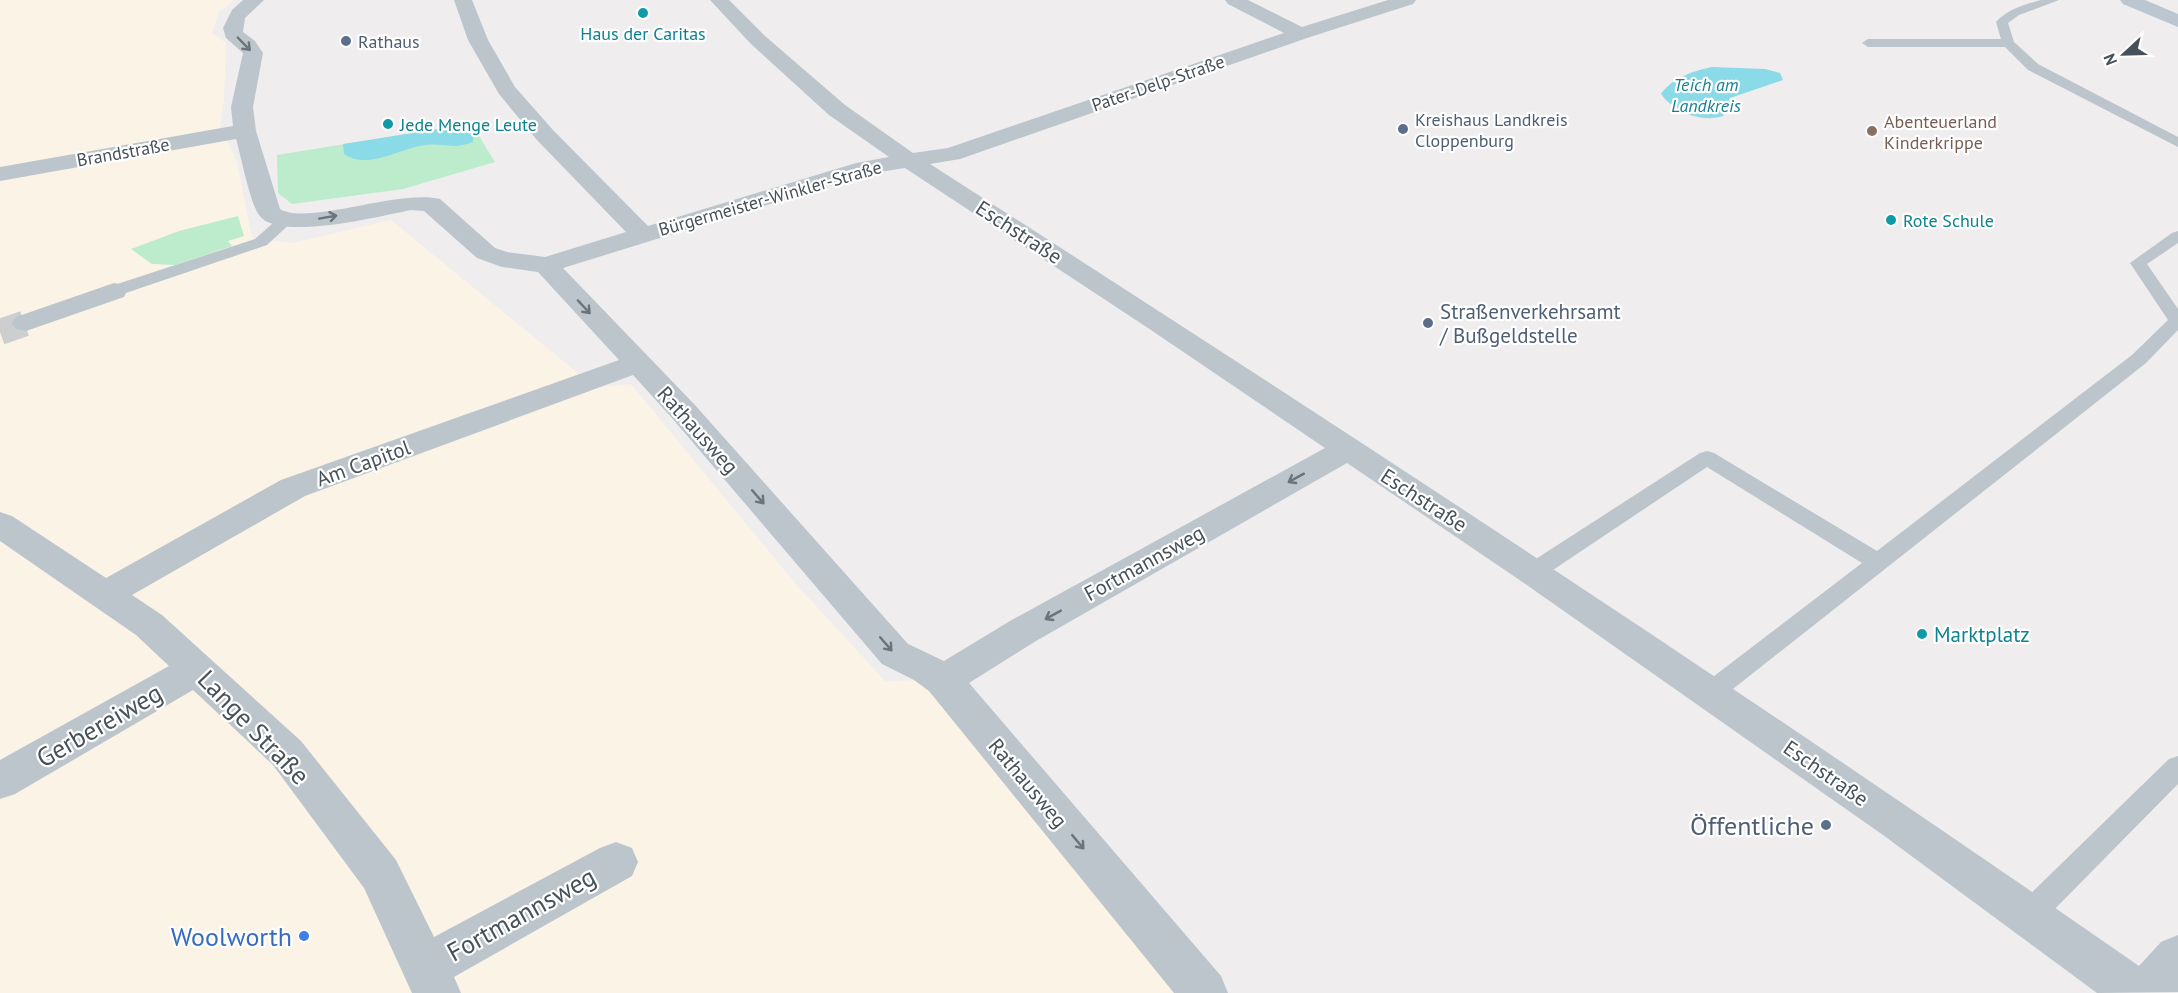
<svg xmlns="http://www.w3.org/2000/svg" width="2178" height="993" font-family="'PT Sans',sans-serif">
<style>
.commercial{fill:#faf3e6}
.green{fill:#bceccb}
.water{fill:#8bdae7}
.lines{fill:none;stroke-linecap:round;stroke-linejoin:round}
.street-tunnel{stroke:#cdcecf;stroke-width:26;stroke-dasharray:26 13;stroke-linecap:butt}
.lane{fill:#bbc5cb;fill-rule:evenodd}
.street{fill:#bbc5cb;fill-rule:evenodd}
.secondary{fill:#bbc6d0;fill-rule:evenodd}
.oneway{stroke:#69747b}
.culture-dot{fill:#0f9aa8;stroke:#fff;stroke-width:2}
.service-dot{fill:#5c6f8a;stroke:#fff;stroke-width:2}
.education-dot{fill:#8d6e63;stroke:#fff;stroke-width:2}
.shop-dot{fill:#3f7fe0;stroke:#fff;stroke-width:2}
.labels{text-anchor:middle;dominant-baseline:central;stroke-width:4.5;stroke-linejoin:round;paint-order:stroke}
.far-culture-label{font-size:18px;fill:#0d838f;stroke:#fff;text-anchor:start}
.far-service-label{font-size:18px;fill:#4e5e75;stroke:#fff;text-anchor:start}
.far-street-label{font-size:18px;fill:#465159;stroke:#fff}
.far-water-label{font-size:18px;font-style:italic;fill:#137f91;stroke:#fff}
.far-education-label{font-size:18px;fill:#785e54;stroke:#fff;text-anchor:start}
.street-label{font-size:21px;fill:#465159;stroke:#fff}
.service-label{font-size:21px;fill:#4e5e75;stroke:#fff;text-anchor:start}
.culture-label{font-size:21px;fill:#0d838f;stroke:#fff;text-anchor:start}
.near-street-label{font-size:26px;fill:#465159;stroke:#fff}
.near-service-label{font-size:26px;fill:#4e5e75;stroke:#fff;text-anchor:end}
.near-shop-label{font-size:26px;fill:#366cbe;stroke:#fff;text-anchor:end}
</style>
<rect width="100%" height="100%" fill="#efeded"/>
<path class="commercial" d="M0 0H234L219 12 212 33 226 43 224 100 220 127 237 161 252 238 292 243 391 220 595 387 631 384 795 583 885 681 924 680 1183 993H0Z"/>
<g class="green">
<path d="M451 127 474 128 495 162 403 189 292 204 278 193 277 155Z"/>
<path d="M238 216 244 236 228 241 232 246 175 265 152 264 131 249 179 231Z"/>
</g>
<g class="water">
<path d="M1712 67 1765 69 1780 73 1783 80 1730 98 1723 116C1701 123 1674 112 1661 94 1672 78 1693 71 1712 67Z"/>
<path d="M451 127 474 128 473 142C452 150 446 143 426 145 401 147 369 171 344 154L343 144Z"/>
</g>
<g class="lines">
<path class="street-tunnel" d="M0 332 26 323"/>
<g class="lane">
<path d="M2041 0H2059L2019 15 2008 23 2014 42 2038 64 2178 137V147L2028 70 2005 47H1868L1862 43 1868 39H2001L1996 22C2008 9 2024 5 2041 0Z"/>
<path d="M287 214 295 219 267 245 120 295H108L105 291 108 287 255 239 281 216Z"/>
<path d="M2178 231V243L2147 264 2178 309V330L2146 363 1719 700 1710 703 1701 700 1698 693 1701 686 1862 563 1707 467 1541 578 1533 580 1525 578 1522 572 1525 566 1700 453 1707 451 1714 453 1877 551 2132 355 2168 320 2130 263 2172 233Z"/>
<path d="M2178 756V784L2040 924 2030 928 2020 924 2016 914 2020 904 2169 759Z"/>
</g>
<g class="street">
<path d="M243 0H264L245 18 243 32 255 41 263 53 253 107 256 131 280 209C307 226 398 189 440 199L495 248 507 252 545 257 626 232 537 140 499 94 468 40 454 0H472L488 40 515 87 553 130 648 226 856 163 889 157 829 115 751 44 710 0H729L765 36 845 105 913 153 948 148 1284 33 1228 4 1225 0H1248L1302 27 1388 0H1416L1413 4 1307 38 960 159 930 164C1338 425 1742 690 2139 966L2161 942 2178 935V992L2097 993 1883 835 1521 581 1347 463 1036 641 969 683 1221 976 1228 993H1174L929 691 914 680 882 664 672 418 633 375 305 496 132 595 162 615 301 741 396 860 434 937 600 848 616 842 632 848 638 862 632 876 454 977 461 993H412L364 888 273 765 193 690 15 794 0 799V760L169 666 136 635 0 541V512L12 516 106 578 281 480 619 360 538 272 502 267 477 258 424 211 411 210C381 216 277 242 259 215 250 203 241 156 236 139L0 181V167L233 126 231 107 243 53 226 38 223 28 232 10ZM905 168 1148 328 1325 448 1010 621 944 661 908 644 694 404 563 268 867 174Z"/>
<path d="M114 283 124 285 127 291 124 297 26 331 16 329 12 323 16 317Z"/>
</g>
<path class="secondary" d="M2120 0H2145L2178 14V27L2123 4Z"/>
</g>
<defs><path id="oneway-shaft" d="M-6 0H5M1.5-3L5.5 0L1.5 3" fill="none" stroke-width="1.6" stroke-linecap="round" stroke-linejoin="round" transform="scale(1.5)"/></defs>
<g class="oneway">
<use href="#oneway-shaft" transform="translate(244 44) rotate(46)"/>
<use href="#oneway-shaft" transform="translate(328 217) rotate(-10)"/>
<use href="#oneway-shaft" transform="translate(584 307) rotate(47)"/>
<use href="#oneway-shaft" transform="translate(1296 478) rotate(151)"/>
<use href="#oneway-shaft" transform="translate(758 497) rotate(49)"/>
<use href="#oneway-shaft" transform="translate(1053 615) rotate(151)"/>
<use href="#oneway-shaft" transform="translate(886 644) rotate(49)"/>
<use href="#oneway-shaft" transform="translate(1078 842) rotate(50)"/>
</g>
<g class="culture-dot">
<circle cx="643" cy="13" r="6"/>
<circle cx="388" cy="124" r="6"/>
<circle cx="1891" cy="220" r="6"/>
<circle cx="1922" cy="634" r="6"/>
</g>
<g class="service-dot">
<circle cx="346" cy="41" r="6"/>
<circle cx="1403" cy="129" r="6"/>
<circle cx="1428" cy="323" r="6"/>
<circle cx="1826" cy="825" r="6"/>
</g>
<circle class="education-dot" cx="1872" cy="131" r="6"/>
<circle class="shop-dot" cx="304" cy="936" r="6"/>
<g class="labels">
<g class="far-culture-label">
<text x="643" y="33" text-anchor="middle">Haus der Caritas</text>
<text x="400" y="124">Jede Menge Leute</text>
<text x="1903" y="220">Rote Schule</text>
</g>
<g class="far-service-label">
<text x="358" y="41">Rathaus</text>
<text x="1415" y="119">Kreishaus Landkreis<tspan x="1415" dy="21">Cloppenburg</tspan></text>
</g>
<g class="far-street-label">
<text transform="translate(1158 83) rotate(-19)">Pater-Delp-Straße</text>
<text transform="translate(123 152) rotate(-10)">Brandstraße</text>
<text transform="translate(770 198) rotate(-16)">Bürgermeister-Winkler-Straße</text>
</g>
<g class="far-water-label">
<text x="1706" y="84">Teich am<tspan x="1706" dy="21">Landkreis</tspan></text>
</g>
<g class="far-education-label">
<text x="1884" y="121">Abenteuerland<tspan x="1884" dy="21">Kinderkrippe</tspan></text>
</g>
<g class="street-label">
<text transform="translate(1019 232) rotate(33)">Eschstraße</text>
<text transform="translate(698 430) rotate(48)">Rathausweg</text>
<text transform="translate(363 463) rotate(-20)">Am Capitol</text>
<text transform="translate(1424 500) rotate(33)">Eschstraße</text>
<text transform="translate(1144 563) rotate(-29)">Fortmannsweg</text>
<text transform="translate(1826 773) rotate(35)">Eschstraße</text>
<text transform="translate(1028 783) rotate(50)">Rathausweg</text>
</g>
<g class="service-label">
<text x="1440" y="311">Straßenverkehrsamt<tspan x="1440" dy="24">/ Bußgeldstelle</tspan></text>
</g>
<g class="culture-label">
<text x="1934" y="634">Marktplatz</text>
</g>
<g class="near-street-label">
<text transform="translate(99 725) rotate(-30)">Gerbereiweg</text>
<text transform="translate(254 727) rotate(46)">Lange Straße</text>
<text transform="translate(521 914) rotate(-29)">Fortmannsweg</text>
</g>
<g class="near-service-label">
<text x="1814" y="825">Öffentliche</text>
</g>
<g class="near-shop-label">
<text x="292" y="936">Woolworth</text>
</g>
</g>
<g transform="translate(2124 54) rotate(248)" stroke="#ffffff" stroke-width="4.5" paint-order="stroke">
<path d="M0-4.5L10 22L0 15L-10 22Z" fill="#465159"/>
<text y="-9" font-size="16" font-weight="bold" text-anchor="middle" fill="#465159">N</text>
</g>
</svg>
